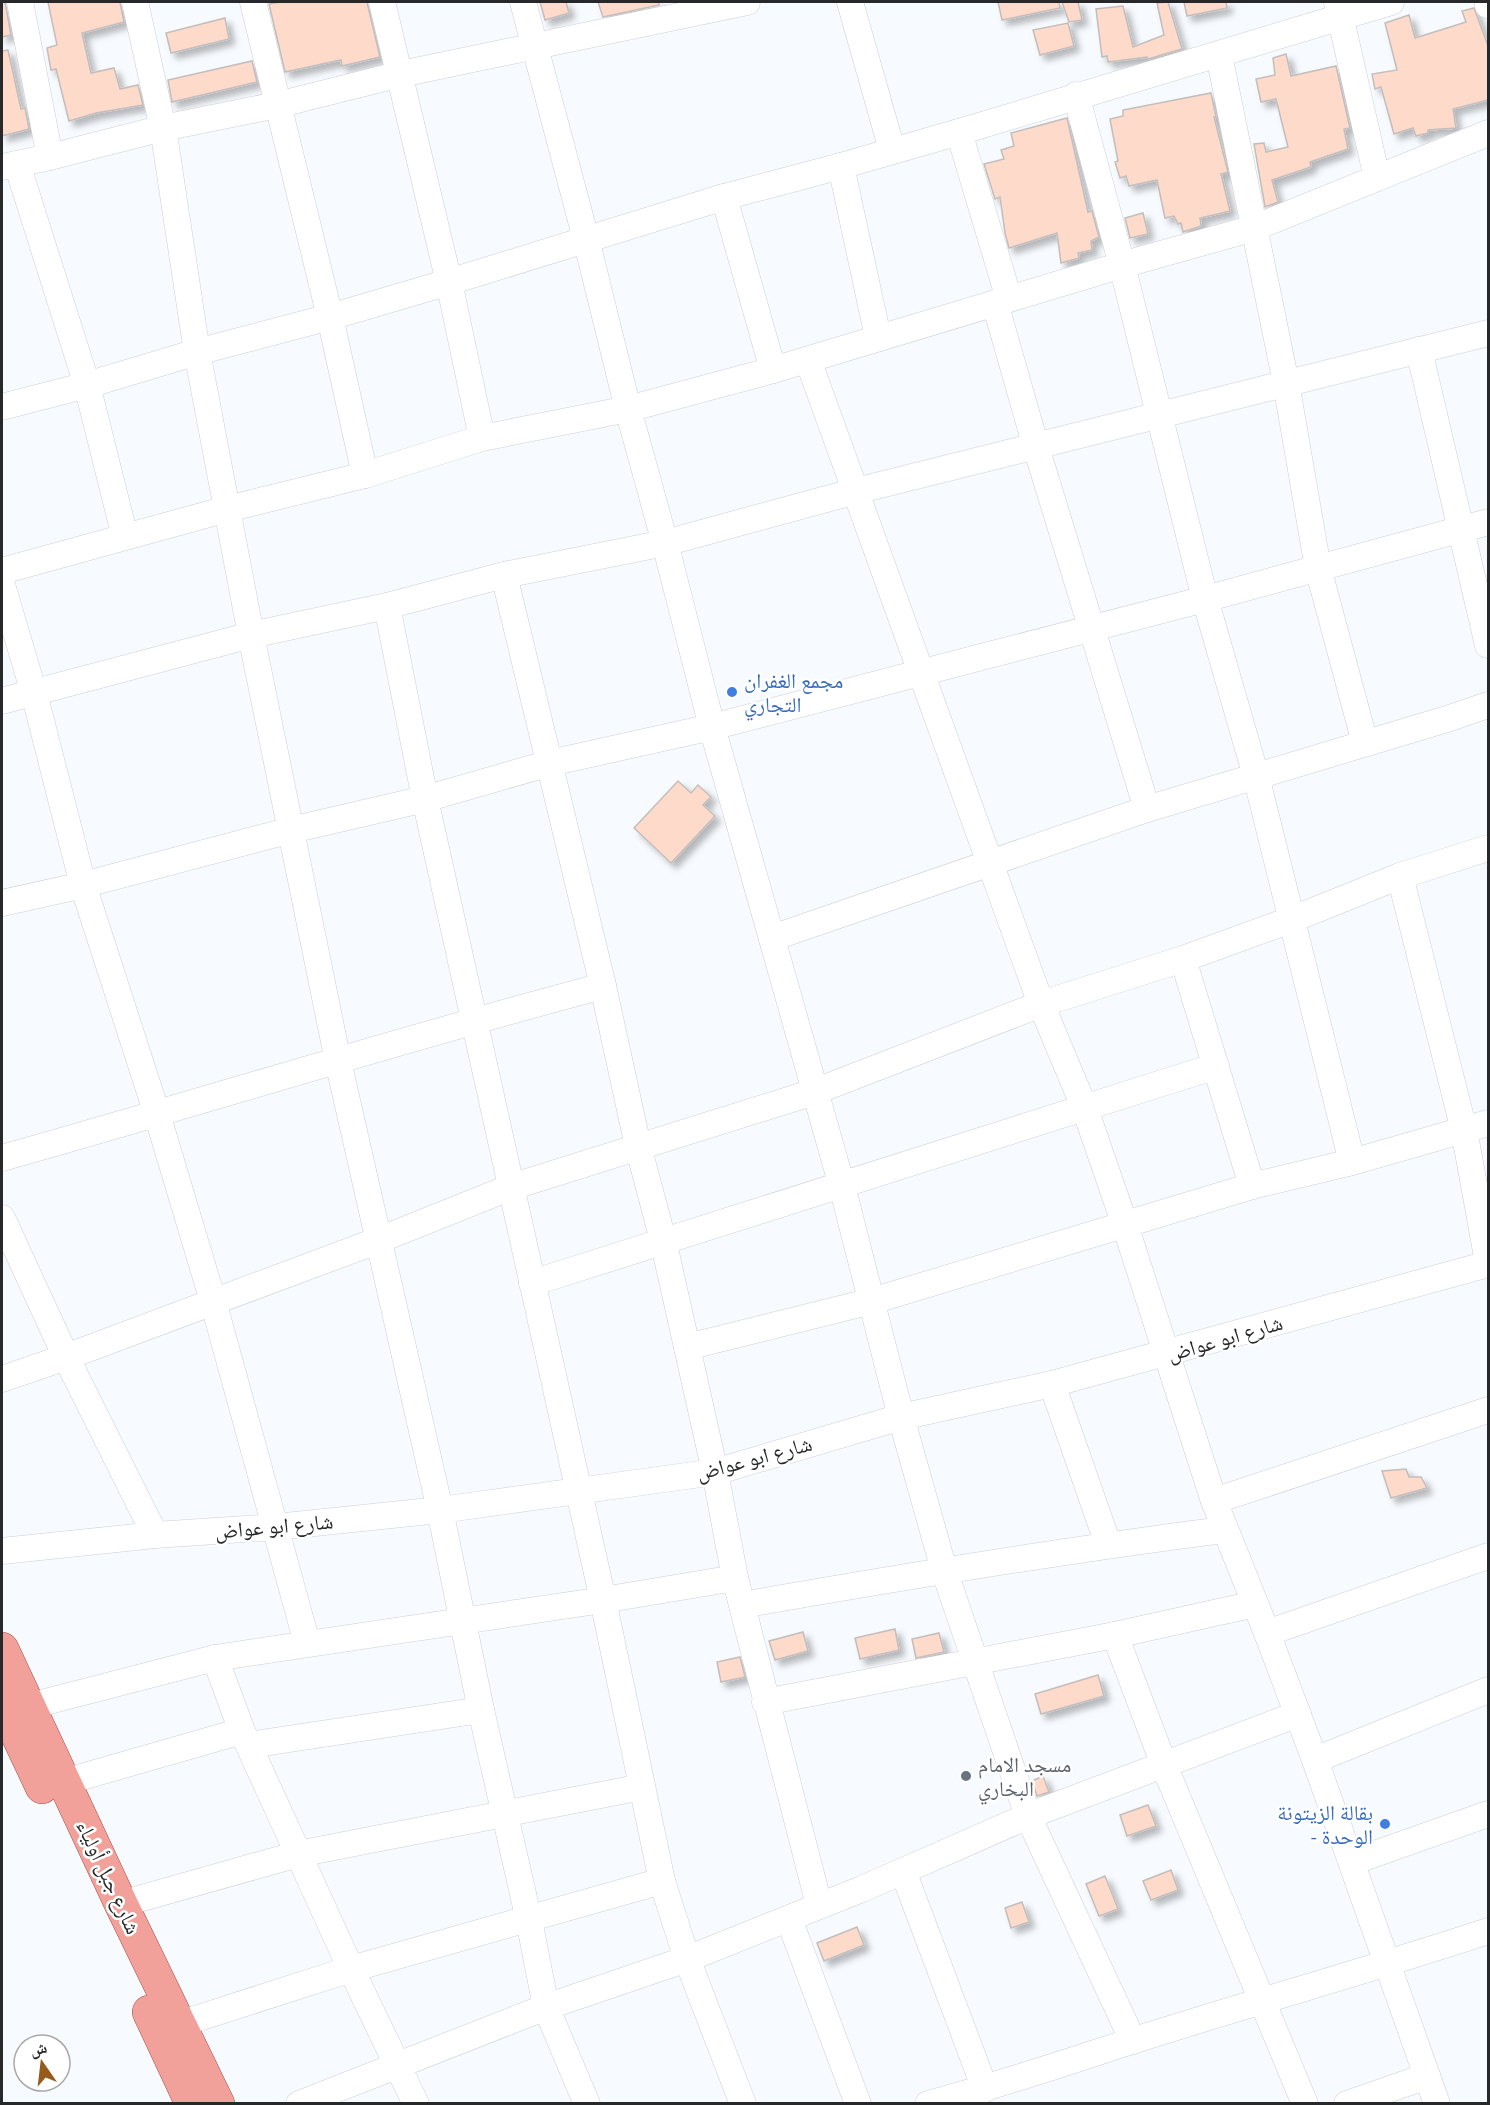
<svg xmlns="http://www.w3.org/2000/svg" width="1490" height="2105" font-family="'Source Serif 4','Noto Naskh Arabic',serif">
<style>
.building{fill:#fedaca;stroke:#c3bebc;stroke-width:1.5;filter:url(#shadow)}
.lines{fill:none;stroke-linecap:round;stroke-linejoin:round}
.minor-casing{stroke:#cccfd4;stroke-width:27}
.major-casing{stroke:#a64e46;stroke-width:34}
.minor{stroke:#fff;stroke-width:26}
.major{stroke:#f2a19a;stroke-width:33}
.shop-dot{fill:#3f7fe0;stroke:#fff;stroke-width:2}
.worship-dot{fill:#6b7280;stroke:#fff;stroke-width:2}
.labels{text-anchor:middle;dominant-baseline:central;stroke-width:5;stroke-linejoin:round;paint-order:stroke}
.shop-label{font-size:21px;fill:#366cbe;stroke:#fff;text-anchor:start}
.street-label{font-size:21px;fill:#272829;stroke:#fff}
.worship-label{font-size:21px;fill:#5b616d;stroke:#fff;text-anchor:start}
</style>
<defs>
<filter id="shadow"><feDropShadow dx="5.5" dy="5.5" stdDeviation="3" flood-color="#0004"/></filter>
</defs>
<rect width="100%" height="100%" fill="#f7fafe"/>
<g class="building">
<path d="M2 2H5L11 35 2 37Z"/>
<path d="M48 2H120L124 22 82 33 91 73 114 68 120 89 138 85 143 105 96 113 69 121 56 69 51 70 47 48 57 45Z"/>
<path d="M281 2H367L380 57 342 66 341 60 285 72 269 4Z"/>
<path d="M540 2H566L569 13 545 20Z"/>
<path d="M598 2H659V5L603 17Z"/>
<path d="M998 2H1059L1060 8 1002 20Z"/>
<path d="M1062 2H1078L1082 20 1069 22Z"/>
<path d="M1168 2 1182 49 1148 59 1147 57 1108 62 1107 56 1102 57 1096 9 1123 6 1133 47 1164 35 1157 3Z"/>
<path d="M1184 2H1226L1227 8 1187 16Z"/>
<path d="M1474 8 1488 46V100L1453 109 1456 128 1428 130V133L1416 136 1413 128 1394 134 1381 87 1375 89 1372 74 1397 70 1385 23 1409 15 1415 38 1466 22 1462 11Z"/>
<path d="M225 18 229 39 171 53 166 33Z"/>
<path d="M1068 23 1074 46 1040 55 1033 30Z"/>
<path d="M8 50 21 109 25 108 29 129 2 136V51Z"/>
<path d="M1286 54 1291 76 1336 66 1350 128 1344 129 1348 149 1310 162 1311 167 1272 180 1278 202 1265 207 1254 144 1264 143 1266 152 1288 147 1276 99 1261 102 1256 79 1275 75 1273 58Z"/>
<path d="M252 61 257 82 172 102 168 80Z"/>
<path d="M1211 93 1216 117H1214L1228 172 1221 174 1230 211 1200 218 1201 226 1183 232 1181 223 1178 224 1174 216 1165 218 1157 180 1129 186 1126 176 1120 178 1115 162 1118 161 1110 119 1123 116V110Z"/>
<path d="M1067 118 1088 212 1092 211 1099 237 1091 241 1092 250 1078 253 1079 258 1061 263 1057 233 1009 248 1005 233 1000 197 995 199 984 164 1004 159 1001 150 1014 146 1011 133Z"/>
<path d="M1143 213 1148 234 1130 238 1125 218Z"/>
<path d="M678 781 691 793 698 785 711 797 703 805 715 816 671 863 634 828Z"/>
<path d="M1406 1469 1409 1477H1421L1427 1488 1391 1498 1382 1471Z"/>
<path d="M895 1629 899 1650 860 1659 855 1638Z"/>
<path d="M803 1632 808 1651 775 1660 769 1641Z"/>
<path d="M939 1633 944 1652 916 1658 912 1639Z"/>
<path d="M740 1657 745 1677 721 1682 717 1662Z"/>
<path d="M1098 1675 1104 1696 1041 1714 1035 1694Z"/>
<path d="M1043 1776 1049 1792 1037 1796 1032 1781Z"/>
<path d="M1148 1805 1156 1826 1127 1836 1120 1815Z"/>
<path d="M1171 1870 1178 1890 1151 1900 1143 1881Z"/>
<path d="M1105 1876 1118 1909 1099 1916 1086 1884Z"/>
<path d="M1022 1902 1029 1922 1011 1928 1005 1908Z"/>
<path d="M857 1927 864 1945 824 1961 817 1943Z"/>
</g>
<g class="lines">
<g class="minor-casing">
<g id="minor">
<path d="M20 2 50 157"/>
<path d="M135 2 163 128 197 352 251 635 338 1061 440 1510 481 1710 529 1920 546 2007 587 2104"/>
<path d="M253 2 330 317 365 475"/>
<path d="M382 2 449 282 482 438"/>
<path d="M523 2 586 239 628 409 665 543 712 727 842 1186 901 1417 944 1570 1028 1816 1133 2041"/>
<path d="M850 2 892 150"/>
<path d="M1337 2 1377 178"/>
<path d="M1488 2V5"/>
<path d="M1219 55 1286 383 1318 568 1365 743"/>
<path d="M1076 95 1122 265 1205 599 1256 776 1352 1162"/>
<path d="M959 132 1009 299"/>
<path d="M17 164 87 385 125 537"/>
<path d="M841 166 878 337"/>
<path d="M2 167 50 157 163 128 277 105 401 74 747 2"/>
<path d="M724 197 773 370"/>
<path d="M995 303 1036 447 1147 809"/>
<path d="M1419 350 1488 645"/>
<path d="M808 360 1041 1004 1085 1109 1125 1225 1214 1501 1267 1633 1315 1760 1437 2104"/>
<path d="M2 407 87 385 197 352 330 317 449 282 724 197 841 166 959 132 1391 2"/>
<path d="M2 571 227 509 365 475 482 438 628 409 773 370 1122 265 1254 228 1488 133"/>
<path d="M504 575 603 986 638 1146 663 1240 715 1472 735 1578 819 1905"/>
<path d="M2 585 34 693 83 885 157 1114 213 1301 307 1643"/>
<path d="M387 606 425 799 603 1600 662 1881 687 1959 743 2104"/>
<path d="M2 701 251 635 387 606 504 575 665 543 856 491 1488 333"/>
<path d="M1400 876 1464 1130 1488 1262"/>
<path d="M2 903 83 885 291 830 425 799 550 763 712 727 1205 599 1488 522"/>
<path d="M772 938 1147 809 1447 719 1488 705"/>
<path d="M1183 959 1252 1186"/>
<path d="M2 1158C202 1102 401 1039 603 986"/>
<path d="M2 1218 66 1357 155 1535"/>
<path d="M532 1283 1216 1066"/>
<path d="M687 1347 872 1301 1252 1186 1352 1162 1488 1123"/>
<path d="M2 1379 66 1357 379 1240 511 1187 814 1092 1041 1004 1183 959 1293 919 1400 876 1488 848"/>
<path d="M1052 1384 1108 1544"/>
<path d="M1214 1501 1488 1410"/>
<path d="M2 1551 155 1535 276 1527 440 1510 715 1472 901 1417 1052 1384 1488 1264"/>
<path d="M742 1605C902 1577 1063 1550 1224 1530"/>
<path d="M1267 1633 1488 1556"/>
<path d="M1115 1635 1164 1765 1305 2104"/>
<path d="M215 1658 242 1731 351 1969 416 2104"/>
<path d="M765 1702 1115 1635 1255 1604"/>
<path d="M30 1706 215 1658 603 1600 735 1578"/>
<path d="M249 1745 481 1710"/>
<path d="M1315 1760 1488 1690"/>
<path d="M64 1782 242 1731"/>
<path d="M1352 1862 1488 1814"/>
<path d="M903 1871 985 2089"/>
<path d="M121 1904 298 1854 642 1787"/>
<path d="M789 1919 858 2104"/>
<path d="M180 2024 351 1969 662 1881"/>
<path d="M299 2104 546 2007 687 1959 862 1889 1028 1816 1298 1714"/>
<path d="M928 2104C997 2086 1064 2063 1132 2041 1251 2003 1370 1970 1488 1931"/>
<path d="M1347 2104 1427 2076"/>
</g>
</g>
<g class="major-casing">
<g id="major">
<path d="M2 1649 121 1904 218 2104"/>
<path d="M2 1702 42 1787"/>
<path d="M149 2012 192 2104"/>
</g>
</g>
<use href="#minor" class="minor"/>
<use href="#major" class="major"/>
</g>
<g class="shop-dot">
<circle cx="732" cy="692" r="6"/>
<circle cx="1385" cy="1824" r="6"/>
</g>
<circle class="worship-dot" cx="966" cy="1776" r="6"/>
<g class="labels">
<g class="shop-label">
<text x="744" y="680">مجمع الغفران<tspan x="744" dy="24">التجاري</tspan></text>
<text x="1373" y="1812" text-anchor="end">بقالة الزيتونة<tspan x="1373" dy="24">- الوحدة</tspan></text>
</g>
<g class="street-label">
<text transform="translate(1225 1338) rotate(-16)">شارع ابو عواض</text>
<text transform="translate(754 1458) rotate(-15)">شارع ابو عواض</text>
<text transform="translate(274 1526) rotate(-5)">شارع ابو عواض</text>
<text transform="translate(109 1877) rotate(65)">شارع جبل أولياء</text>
</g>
<g class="worship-label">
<text x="978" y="1764">مسجد الامام<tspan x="978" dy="24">البخاري</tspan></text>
</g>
</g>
<rect width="1490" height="2105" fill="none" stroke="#272829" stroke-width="6"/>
<g transform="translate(42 2063) rotate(346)"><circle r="28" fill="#ffffff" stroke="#a9a9a9" stroke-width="1.5"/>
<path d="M0-4.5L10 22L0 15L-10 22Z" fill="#965a1b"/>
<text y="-9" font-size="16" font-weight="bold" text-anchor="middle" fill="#272829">ش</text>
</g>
</svg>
